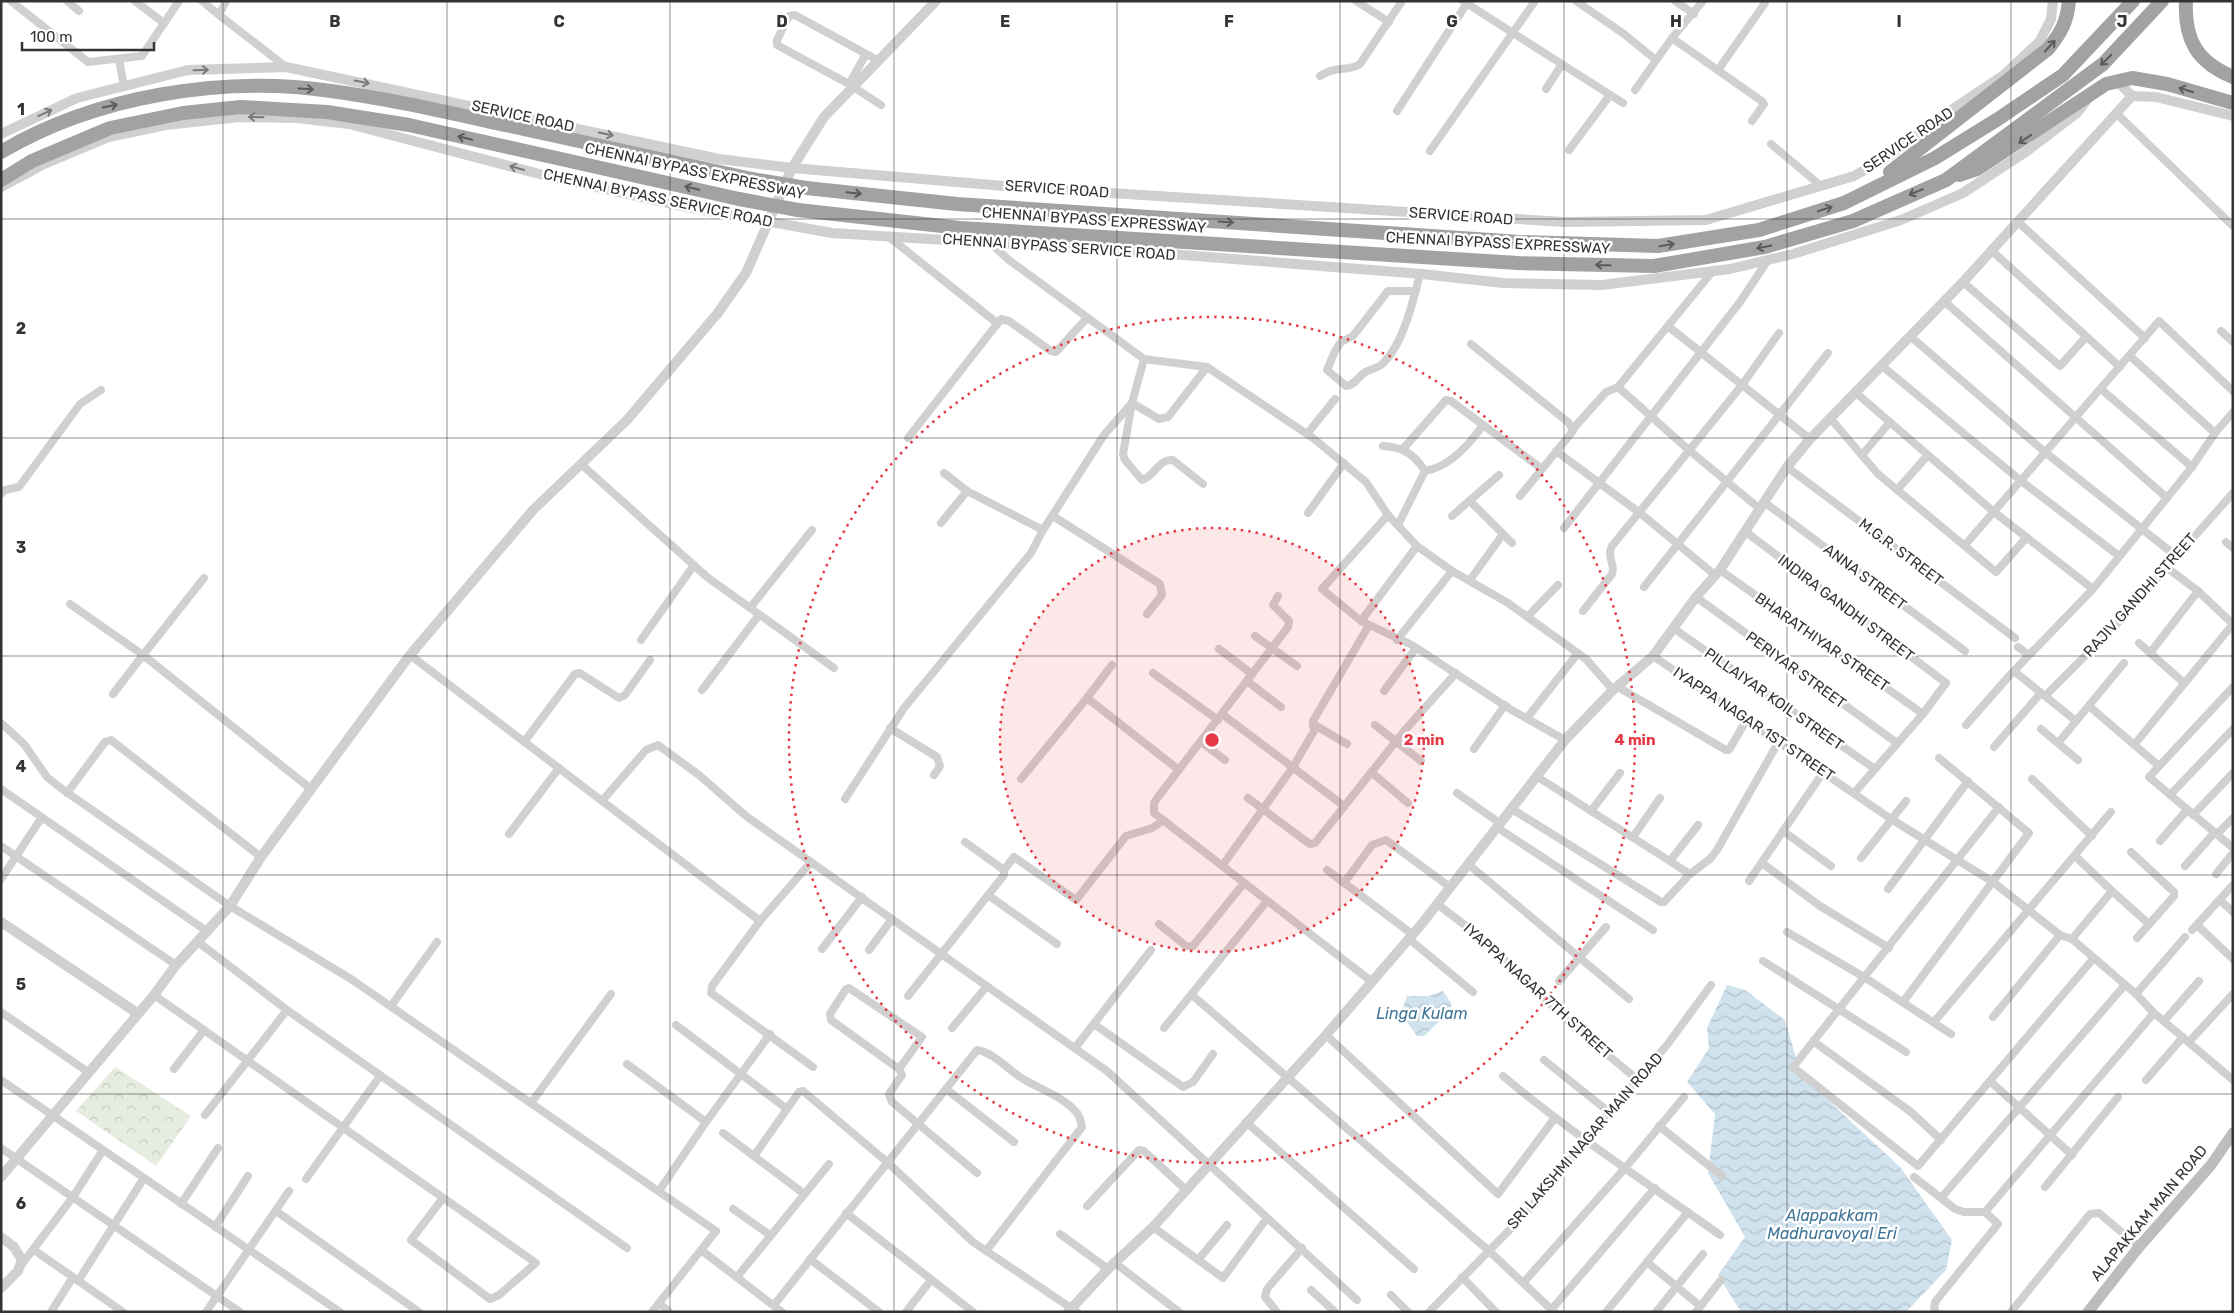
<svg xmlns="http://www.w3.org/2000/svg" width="2234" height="1313" font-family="Rubik,sans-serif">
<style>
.park{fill:url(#park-crowns)}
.water{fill:url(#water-waves)}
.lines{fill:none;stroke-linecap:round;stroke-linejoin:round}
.minor{stroke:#d0d0d0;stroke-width:8}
.tertiary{stroke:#d0d0d0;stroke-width:10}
.secondary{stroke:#bdbdbd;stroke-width:11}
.trunk{stroke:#a2a2a2;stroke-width:14}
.trunk-bridge{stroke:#a2a2a2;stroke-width:14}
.oneway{stroke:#5a5a5a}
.oneway2{stroke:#7a7a7a}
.grid{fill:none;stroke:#333;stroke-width:1;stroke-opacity:0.55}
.ring{fill:none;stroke:#e63946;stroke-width:2.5;stroke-dasharray:2.5 5}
.labels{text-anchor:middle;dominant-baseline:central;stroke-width:5;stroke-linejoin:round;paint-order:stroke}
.street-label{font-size:15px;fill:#333;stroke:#fff}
.water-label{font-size:16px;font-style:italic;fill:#3f7597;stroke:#fff}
.grid-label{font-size:16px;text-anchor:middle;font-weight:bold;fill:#333;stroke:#fff;stroke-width:5;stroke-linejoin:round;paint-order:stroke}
.centre{fill:#e63946;stroke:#fff;stroke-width:2.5}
.ring-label{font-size:15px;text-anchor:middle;font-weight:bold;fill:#e63946;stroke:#fff;stroke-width:5;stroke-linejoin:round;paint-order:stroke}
</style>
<defs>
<pattern id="park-crowns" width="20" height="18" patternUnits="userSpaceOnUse" patternTransform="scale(1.25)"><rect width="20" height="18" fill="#e6ecdf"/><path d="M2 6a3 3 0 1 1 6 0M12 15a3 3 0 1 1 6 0" fill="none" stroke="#c6cbc0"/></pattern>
<pattern id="water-waves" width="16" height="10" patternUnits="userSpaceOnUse" patternTransform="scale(1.25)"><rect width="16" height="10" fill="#cfe2ee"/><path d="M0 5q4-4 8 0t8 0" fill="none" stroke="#b2c2cd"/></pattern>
</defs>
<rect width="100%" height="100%" fill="#fff"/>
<path class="park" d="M115 1067 191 1116 156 1166 76 1111Z"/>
<g class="water">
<path d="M1727 985 1745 990 1785 1020 1801 1075 1900 1167 1952 1240 1946 1270 1906 1312H1741L1718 1275 1745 1237 1708 1173 1715 1114 1687 1082 1709 1048 1707 1028Z"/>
<path d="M1443 991 1452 1004 1447 1014 1424 1036H1417L1401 1014 1407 996H1428Z"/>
</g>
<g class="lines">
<g class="minor">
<path d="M11 1 88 62 142 56 179 1"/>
<path d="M67 1 79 11"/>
<path d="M135 1 164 23"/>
<path d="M202 1 219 15"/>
<path d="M226 1 219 15 286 67"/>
<path d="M1356 1 1389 22"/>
<path d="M1463 1 1623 103"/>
<path d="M1576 1 1624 34 1656 60"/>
<path d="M1675 1 1694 14"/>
<path d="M1672 38 1763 102 1764 104 1752 121"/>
<path d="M119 59 124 87"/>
<path d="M879 61 795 15 789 16 777 40V45L849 84 881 105"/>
<path d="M1718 70 1765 3"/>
<path d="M1320 76C1336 65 1349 72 1360 64L1402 1"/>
<path d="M849 84 866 54"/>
<path d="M1546 89 1562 64"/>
<path d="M1635 90 1672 38 1703 1"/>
<path d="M1397 111 1467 3"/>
<path d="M2116 113 2233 226"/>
<path d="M1771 144 1821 186"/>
<path d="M1569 150 1610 95"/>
<path d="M1430 151 1535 1"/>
<path d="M2017 221 2145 338"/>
<path d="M889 237 997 323"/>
<path d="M989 242 1009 260 1144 359 1207 367 1313 438 1366 482 1388 515 1417 546 1452 571 1508 603 1586 659 1613 690"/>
<path d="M1991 250 2120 367"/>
<path d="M1963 282 2060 366 2086 337"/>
<path d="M1416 291H1388L1353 336 1341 342 1335 351 1327 370 1346 386C1355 385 1357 378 1364 373 1369 369 1376 369 1381 365 1403 346 1413 301 1420 274"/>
<path d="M1944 301 2167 498"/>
<path d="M1669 327 1810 439"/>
<path d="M2221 331 2233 342"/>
<path d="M1910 336 2046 453 2176 556"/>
<path d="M2130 356 2215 433"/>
<path d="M1144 359 1132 403 1123 454 1125 460 1142 480C1154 477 1158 459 1173 460L1203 484"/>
<path d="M1881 365 2020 480 2119 556"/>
<path d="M1618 387 1690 451 1760 509"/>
<path d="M2101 389 2192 467"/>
<path d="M1855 392 1994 512 2093 589"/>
<path d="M1830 418 1878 474 1996 572 2027 537"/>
<path d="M1573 429 1606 392 1618 387 1712 272"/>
<path d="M1307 434 1335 399"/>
<path d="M908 438 1001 319 1009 321 1051 351 1056 352 1087 318"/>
<path d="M1383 446C1403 447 1414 454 1425 471"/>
<path d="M1403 449 1446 400 1451 401 1542 469 1573 431 1569 423 1471 344"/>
<path d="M1556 451 1640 513 1715 575"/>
<path d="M1862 455 1890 422"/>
<path d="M582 465 707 577 834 668"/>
<path d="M1787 467 2015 638"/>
<path d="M944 473 967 491 1043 530 1104 435 1132 403 1159 419 1168 417 1207 367"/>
<path d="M1897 490 1928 455"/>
<path d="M1 494 5 490 19 487 80 404 101 390"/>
<path d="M1520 496 1542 469"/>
<path d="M1470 501 1512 543"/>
<path d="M1764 502 1965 651"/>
<path d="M1308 513 1344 463"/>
<path d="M1388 515 1322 589 1361 621 1412 645 1510 709 1565 740"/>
<path d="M1053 516 1160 584 1162 595 1147 614"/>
<path d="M1452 516 1499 475"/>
<path d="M941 523 967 491"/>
<path d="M1398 525 1425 471C1450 467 1469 445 1483 425"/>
<path d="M1564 528 1740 302 1768 260"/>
<path d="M1746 532 1946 683 1923 714 1855 792"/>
<path d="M2226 542 2233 548"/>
<path d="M1965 545 2159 321 2233 391"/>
<path d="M2166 567 2198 591 2233 624"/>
<path d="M1720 570 1923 714"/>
<path d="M204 578 143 655 311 789"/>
<path d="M1470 580 1503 534"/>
<path d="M1644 587 1828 353"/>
<path d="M1278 596 1273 605 1289 621 1288 627 1158 797 1154 803V813L1371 981"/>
<path d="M1696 597 1897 743"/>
<path d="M70 604 143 655 113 694"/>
<path d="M750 608 812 530"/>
<path d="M1583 611 1612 574C1616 564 1606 557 1612 546L1742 385 1779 333"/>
<path d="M1527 617 1558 585"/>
<path d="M1361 621 1417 546"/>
<path d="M1673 628 1875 769"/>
<path d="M1255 636 1297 666"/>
<path d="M641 640 694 565"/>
<path d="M1397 640 1452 571"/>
<path d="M2139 643 2184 683"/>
<path d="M2018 647 2029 655"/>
<path d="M1219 649 1252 674"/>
<path d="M2150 653 2198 591"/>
<path d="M410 655 760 921 811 862 1107 1071 1357 1300"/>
<path d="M1653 656 1891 819 1993 882 2060 935 2072 939 2136 994 2154 1013 2233 1080"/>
<path d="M2014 671 2076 721"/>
<path d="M1153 673 1218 720"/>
<path d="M1247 681 1281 707"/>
<path d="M1618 687 1726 750H1729L1747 719"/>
<path d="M2233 687 2149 777 2233 848"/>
<path d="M702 690 759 615"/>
<path d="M1384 691 1416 648"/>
<path d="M2046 695 2114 627 2233 493"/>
<path d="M1087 698 1112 665"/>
<path d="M2089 706 2159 766"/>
<path d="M1222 714 1344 806"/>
<path d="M1527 718 1578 653"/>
<path d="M1 723 24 744 47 777 62 789 230 906 351 979 716 1231 652 1312"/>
<path d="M1313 724 1347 744"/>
<path d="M1375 725 1421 761"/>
<path d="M1966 725 2009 676 2093 589 2192 467 2215 433 2233 412"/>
<path d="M890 728 937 757 940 766 934 775"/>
<path d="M2041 729 2078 760"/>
<path d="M524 742 575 674 580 673 619 698 625 695 650 660"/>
<path d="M1201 742 1225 760"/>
<path d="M2058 743 2124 663"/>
<path d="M2134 745 2233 624"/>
<path d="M1994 747 2040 694"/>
<path d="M1474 749 1505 705"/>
<path d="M1371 772 1408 803"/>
<path d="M1536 776 1690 874"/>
<path d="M1021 779 1087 698 1179 770"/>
<path d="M2032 779 2092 836"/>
<path d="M1 789 208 932"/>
<path d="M67 793 105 742 111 740 261 857"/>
<path d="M1457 793 1501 824"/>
<path d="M2170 795 2233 729"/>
<path d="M1248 798 1307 842 1310 844 1315 843 1405 730 1456 673"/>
<path d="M845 799 904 708 1031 553 1043 530"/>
<path d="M602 801 646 750 658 745 699 775 746 816 811 862"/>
<path d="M1999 807 1793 1067 1918 1166 2093 959"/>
<path d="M1512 809 1661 902H1664L1690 874 1710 859 1717 850 1779 741"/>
<path d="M1591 811 1620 773"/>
<path d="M2193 815 2233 773"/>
<path d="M1498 828 1653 930"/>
<path d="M1783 831 1831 866"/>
<path d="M509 834 559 768"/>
<path d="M2217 834 2233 818"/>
<path d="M1633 837 1660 798"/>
<path d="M2160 841 2187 810"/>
<path d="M1 846 176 965"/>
<path d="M2131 852 2174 892V896L2137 938"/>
<path d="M2075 856 2112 891"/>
<path d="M1861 858 1906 801"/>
<path d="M1670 861 1698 825"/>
<path d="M1762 863 1820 906 1889 948"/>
<path d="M1468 864 1629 999"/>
<path d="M1222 866 1293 767 1314 731 1313 721 1369 625"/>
<path d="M2185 866 2215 832"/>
<path d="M1004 870 1014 857 1076 900 1126 836 1152 828 1163 821"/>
<path d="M1327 870 1412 934"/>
<path d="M2216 874 2233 853"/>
<path d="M1 879 42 817"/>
<path d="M1749 881 1824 771"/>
<path d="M1344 883 1372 845 1386 840 1450 887"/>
<path d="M1888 889 1968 781"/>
<path d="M988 895 1057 944"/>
<path d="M2220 900 2233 912"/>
<path d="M1437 904 1482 938 1576 1029 1637 1079"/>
<path d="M760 921 712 986 711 993 813 1067"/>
<path d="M1159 924 1186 946H1193L1244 883"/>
<path d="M2197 925 2233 959"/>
<path d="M2192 930 2233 885"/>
<path d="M1787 932 1864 977 1951 1034"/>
<path d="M1408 938 1473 992"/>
<path d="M2072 939 2112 891 2149 924"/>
<path d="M198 942 287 1010 627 1248"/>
<path d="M822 949 862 897"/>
<path d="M869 950 892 919"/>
<path d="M1763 961 1906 1052"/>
<path d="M1559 981 1606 927"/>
<path d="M2136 994 2185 937"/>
<path d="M154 995 536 1263 499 1295 490 1299 411 1240 443 1198"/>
<path d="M1192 995 1488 1250 1554 1312"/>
<path d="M908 996 1004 875V870L965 842"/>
<path d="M1903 1002 2029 833 1939 758"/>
<path d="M391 1006 437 942"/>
<path d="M1 1012 88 1072"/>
<path d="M1993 1017 2060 935"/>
<path d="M2164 1021 2199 981"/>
<path d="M1934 1022 2111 812"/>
<path d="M1094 1024 1183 1087 1193 1082 1213 1054"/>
<path d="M676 1025 787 1109"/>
<path d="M952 1028 987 986"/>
<path d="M1164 1028 1267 901"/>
<path d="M1326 1035 1498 1194 1554 1119"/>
<path d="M1813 1041 1911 1112 1941 1140"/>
<path d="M2189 1042 2233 994"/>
<path d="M1075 1048 1151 950"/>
<path d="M1544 1060 1609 1112"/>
<path d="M627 1064 706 1122"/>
<path d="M174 1069 204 1030"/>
<path d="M899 1069 922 1037 849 988 846 989 830 1014 831 1020 899 1069 902 1075 889 1094 892 1102 977 1173"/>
<path d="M1503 1076C1572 1134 1647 1183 1720 1235"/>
<path d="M1 1080 340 1312"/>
<path d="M2146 1080 2183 1037"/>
<path d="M1991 1082 2072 1155"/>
<path d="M946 1089 1014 1142"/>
<path d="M531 1103 611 994"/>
<path d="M205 1115 287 1010"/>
<path d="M1246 1122 1414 1269"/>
<path d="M1659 1126 1722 1176"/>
<path d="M723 1133 803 1193"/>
<path d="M1 1148 240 1312"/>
<path d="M754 1156 799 1092 803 1091 887 1162 973 1242 1077 1312"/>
<path d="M1914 1177 1955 1209 1964 1212H1985L1998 1224 1935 1302 1934 1309 1936 1312"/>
<path d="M306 1179 380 1076"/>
<path d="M2045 1187 2118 1097"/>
<path d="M659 1191 706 1122 770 1034"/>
<path d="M1941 1198 2124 986"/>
<path d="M181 1204 218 1148"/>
<path d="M1087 1206 1139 1150 1144 1151 1186 1190"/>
<path d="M733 1209 770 1235"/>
<path d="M276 1211 419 1312"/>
<path d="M1985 1212 2154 1013"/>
<path d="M846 1213 973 1312"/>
<path d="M215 1227 248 1176"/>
<path d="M1153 1227 1223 1278 1267 1218"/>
<path d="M1060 1234 1108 1269"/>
<path d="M34 1250 123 1312"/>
<path d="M701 1250 782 1312"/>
<path d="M810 1259 879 1312"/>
<path d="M1198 1260 1227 1225"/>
<path d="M1647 1262 1700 1306"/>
<path d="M1115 1263 1179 1312"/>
<path d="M22 1264 73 1197 103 1150"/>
<path d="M737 1277 829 1164"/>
<path d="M1462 1277 1496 1312"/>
<path d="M78 1281 144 1178"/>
<path d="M1524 1282 1626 1167 1684 1097"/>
<path d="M1311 1290 1335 1312"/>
<path d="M1391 1295 1408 1312"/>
<path d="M659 1303 669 1312"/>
<path d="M774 1305 977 1050C996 1053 1008 1071 1025 1080 1042 1090 1064 1097 1077 1113 1080 1117 1081 1122 1082 1127L986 1251"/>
<path d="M1552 1309 1655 1188"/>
<path d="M51 1312 73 1277"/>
<path d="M206 1312 289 1191"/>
<path d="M906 1312 931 1280"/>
<path d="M1277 1312 1265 1297 1267 1289 1302 1248"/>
<path d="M1429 1312 1525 1214 1609 1112 1667 1045 1711 985"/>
<path d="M1606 1312 1688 1212"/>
<path d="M1656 1312 1703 1254"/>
<path d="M1696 1312 1721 1280"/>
<path d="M2011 1312 2090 1214 2099 1213 2139 1247"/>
</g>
<g class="tertiary">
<path d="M2118 82 2132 96 2156 97 2233 116"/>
<path d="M1 134 77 98 188 70 286 67 719 159 792 168 1016 187 1565 222 1706 220 1854 176 1889 156 1941 117 2004 75 2040 41 2051 19 2053 1"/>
<path d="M1 187 42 165 109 137 166 125 239 117 297 118 349 124 551 177 687 207 832 233 1170 254 1422 274 1503 283 1602 285 1730 269 1793 254 1901 220 1963 193 2027 151 2077 113 2087 100"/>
<path d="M1 922 137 1013"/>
<path d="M1 1177 154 995 176 965 230 906 261 857 410 655 533 510 627 420 717 314 746 273 792 168 824 117 936 1"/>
<path d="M1 1237 14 1247 22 1260 18 1271 1 1288"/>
<path d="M1068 1312 1108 1269 1153 1227 1326 1035 1420 926 1565 740 1613 690 1653 656 1696 597 1720 570 1787 467 1810 439 1963 282 2132 96"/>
</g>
<path class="secondary" d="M2088 1312 2139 1247 2211 1165 2233 1133"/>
<g class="trunk">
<path d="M2186 1C2184 40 2197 62 2233 77"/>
<path d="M1 152C95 96 224 75 331 91 391 99 450 113 510 126 591 144 671 161 752 179"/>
<path d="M1890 172 2048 49C2061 33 2067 22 2069 1"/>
<path d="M1959 175 1977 169 2106 84 2132 78 2167 84 2233 103"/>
<path d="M1 180 32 161 110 128 183 113 241 107 327 112 409 125 739 199"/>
<path d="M806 188 957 204 1520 242 1658 246 1759 230 1844 203 1935 158 1998 119 2063 75 2133 1"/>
<path d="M798 210 960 228 1518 263 1654 266 1765 247 1853 221 1946 180 2103 64 2162 1"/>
</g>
<g class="trunk-bridge">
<path d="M752 179 806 188"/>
<path d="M739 199 798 210"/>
</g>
</g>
<defs><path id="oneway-shaft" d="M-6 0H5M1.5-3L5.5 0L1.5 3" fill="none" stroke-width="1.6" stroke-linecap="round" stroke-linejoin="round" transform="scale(1.25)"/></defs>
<g class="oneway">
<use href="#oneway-shaft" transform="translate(2050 46) rotate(-47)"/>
<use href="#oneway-shaft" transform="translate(2106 60) rotate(136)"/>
<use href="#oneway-shaft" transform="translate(306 89) rotate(3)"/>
<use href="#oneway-shaft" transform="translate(2186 90) rotate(-162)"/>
<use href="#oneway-shaft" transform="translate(110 106) rotate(-12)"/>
<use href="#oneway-shaft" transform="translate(465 138) rotate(-167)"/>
<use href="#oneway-shaft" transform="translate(2025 139) rotate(146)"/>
<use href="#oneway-shaft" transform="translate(692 188) rotate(-167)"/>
<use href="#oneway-shaft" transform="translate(1916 192) rotate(157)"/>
<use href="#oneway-shaft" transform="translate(854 193) rotate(6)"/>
<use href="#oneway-shaft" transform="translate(1825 209) rotate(-18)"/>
<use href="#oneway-shaft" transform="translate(1226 222) rotate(4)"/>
<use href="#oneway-shaft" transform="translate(1667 245) rotate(-9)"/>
<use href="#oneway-shaft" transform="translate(1764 247) rotate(168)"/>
<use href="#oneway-shaft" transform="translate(1603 265) rotate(-179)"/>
</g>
<g class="oneway2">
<use href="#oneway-shaft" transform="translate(201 70) rotate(-2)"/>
<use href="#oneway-shaft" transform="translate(362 82) rotate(11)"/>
<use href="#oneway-shaft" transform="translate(45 113) rotate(-25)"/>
<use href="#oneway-shaft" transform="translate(256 117) rotate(-179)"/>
<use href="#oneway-shaft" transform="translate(606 134) rotate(12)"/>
<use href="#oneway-shaft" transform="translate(517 168) rotate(-164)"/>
</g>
<path class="grid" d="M223 1V1312M447 1V1312M670 1V1312M894 1V1312M1117 1V1312M1340 1V1312M1564 1V1312M1787 1V1312M2011 1V1312M1 219H2233M1 438H2233M1 656H2233M1 875H2233M1 1094H2233"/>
<circle cx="1212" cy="740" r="212" fill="#e63946" fill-opacity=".12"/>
<g class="ring">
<circle cx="1212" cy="740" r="212"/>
<circle cx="1212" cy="740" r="423"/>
</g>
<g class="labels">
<g class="street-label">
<text transform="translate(523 116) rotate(12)">SERVICE ROAD</text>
<text transform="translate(1908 140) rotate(-34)">SERVICE ROAD</text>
<text transform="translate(695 171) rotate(12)">CHENNAI BYPASS EXPRESSWAY</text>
<text transform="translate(1057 189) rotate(4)">SERVICE ROAD</text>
<text transform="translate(658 198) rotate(12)">CHENNAI BYPASS SERVICE ROAD</text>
<text transform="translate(1461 216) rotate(4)">SERVICE ROAD</text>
<text transform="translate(1094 220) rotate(4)">CHENNAI BYPASS EXPRESSWAY</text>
<text transform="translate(1498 243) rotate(3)">CHENNAI BYPASS EXPRESSWAY</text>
<text transform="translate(1059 247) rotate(4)">CHENNAI BYPASS SERVICE ROAD</text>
<text transform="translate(1901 552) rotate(37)">M.G.R. STREET</text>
<text transform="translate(1865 577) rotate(37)">ANNA STREET</text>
<text transform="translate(2140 595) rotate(-48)">RAJIV GANDHI STREET</text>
<text transform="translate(1846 608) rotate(37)">INDIRA GANDHI STREET</text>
<text transform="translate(1822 642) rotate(35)">BHARATHIYAR STREET</text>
<text transform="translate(1796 670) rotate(36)">PERIYAR STREET</text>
<text transform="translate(1774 699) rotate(35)">PILLAIYAR KOIL STREET</text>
<text transform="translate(1754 724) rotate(34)">IYAPPA NAGAR 1ST STREET</text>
<text transform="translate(1538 991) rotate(42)">IYAPPA NAGAR 7TH STREET</text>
<text transform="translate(1585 1141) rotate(-49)">SRI LAKSHMI NAGAR MAIN ROAD</text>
<text transform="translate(2149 1213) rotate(-50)">ALAPAKKAM MAIN ROAD</text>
</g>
<g class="water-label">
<text x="1422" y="1013">Linga Kulam</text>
<text x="1832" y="1215">Alappakkam<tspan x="1832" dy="18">Madhuravoyal Eri</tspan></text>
</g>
</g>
<g class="grid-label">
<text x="335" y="27">B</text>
<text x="559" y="27">C</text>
<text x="782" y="27">D</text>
<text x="1005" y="27">E</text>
<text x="1229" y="27">F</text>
<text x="1452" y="27">G</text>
<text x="1676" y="27">H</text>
<text x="1899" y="27">I</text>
<text x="2122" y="27">J</text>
<text x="21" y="115">1</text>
<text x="21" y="334">2</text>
<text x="21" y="553">3</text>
<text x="21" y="772">4</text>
<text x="21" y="990">5</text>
<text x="21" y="1209">6</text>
</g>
<circle cx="1212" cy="740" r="8" class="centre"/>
<g class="ring-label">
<text x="1424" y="745">2 min</text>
<text x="1635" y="745">4 min</text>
</g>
<rect width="2234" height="1313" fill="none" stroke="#333333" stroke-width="5"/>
<path d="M22 42v8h132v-8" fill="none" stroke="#333333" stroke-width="2.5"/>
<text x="30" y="42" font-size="15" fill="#333333" stroke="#ffffff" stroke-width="4" paint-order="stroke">100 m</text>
</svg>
